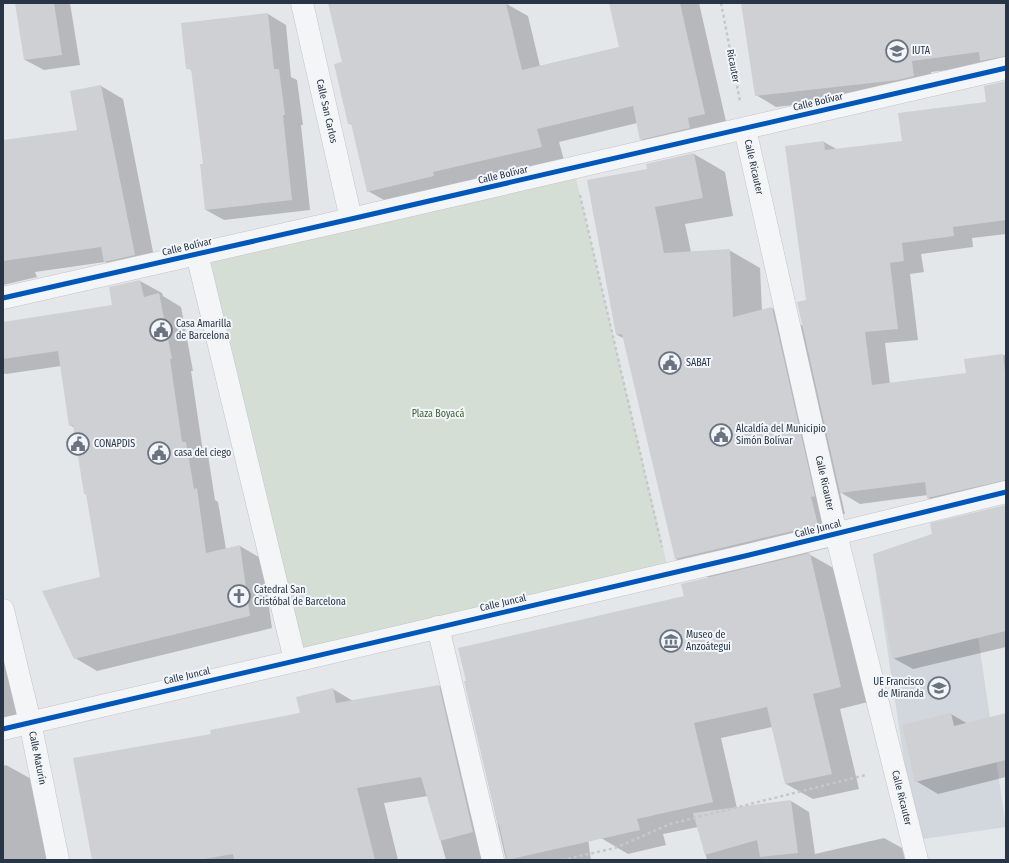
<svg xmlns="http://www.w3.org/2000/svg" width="1009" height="863" font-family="'Fira Sans Condensed',sans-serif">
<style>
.built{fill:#d2d7dd}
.green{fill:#d5ded4}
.shadow{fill:#0003}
.building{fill:#ced0d3}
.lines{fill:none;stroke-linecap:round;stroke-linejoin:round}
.street-casing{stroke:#c2c5c8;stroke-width:23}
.path{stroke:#c4c8cb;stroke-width:2.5;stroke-dasharray:3 3;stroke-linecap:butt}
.street{stroke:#f3f5f6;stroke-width:22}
.cycleway-casing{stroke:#f2f5f9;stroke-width:8}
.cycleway{stroke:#0057b8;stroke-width:5}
.labels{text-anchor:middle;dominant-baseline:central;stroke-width:4;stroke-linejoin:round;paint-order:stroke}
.poi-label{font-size:10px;fill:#283546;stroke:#f2f5f9;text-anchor:start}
.street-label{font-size:10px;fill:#283546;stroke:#f2f5f9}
.park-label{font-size:10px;fill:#406334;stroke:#f2f5f9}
</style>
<rect width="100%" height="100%" fill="#e4e7ea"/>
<path class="built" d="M964 541 1006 827 916 840 873 554Z"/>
<path class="green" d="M575 174 668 569 301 655 208 258Z"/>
<g class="shadow">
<path d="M16 3H70L80 65 44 70 25 60Z"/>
<path d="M329 3H505L528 16 540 66 621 47 610 3H699L727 126 664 152 641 139 637 123 559 142 564 160 391 204 368 191 352 125 349 123 343 63Z"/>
<path d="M742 3H1006V71L989 65 931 72 933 88 919 91 776 107 756 95Z"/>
<path d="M268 14 286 25 291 77 297 80 303 125H301L310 210 224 220 206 210 204 165 193 71 187 68Z"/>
<path d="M1006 82V234L972 238 973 247 921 254 924 272 910 274 918 340 885 343 890 384 967 374 965 360 1006 355V495L948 509 928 498V495L860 504 840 492 845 514H842L848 543 807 553 837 570 868 702 840 709 859 789 813 799 786 784 772 727 721 738 737 808 791 801 809 812 815 854 884 838 902 848 905 860H707L698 827 663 834 666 845 628 854 601 838 584 810 591 860H506L465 682 685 597 709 578 676 559 625 339 617 335 648 170 647 165 694 154 725 172 733 216 685 224 691 252 729 250 760 268 762 311 772 308 803 326 824 142 838 150 903 142 987 103Z"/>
<path d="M101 86 123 99 156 267 126 274 105 262 35 272 37 277 3 285V206L79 131Z"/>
<path d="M140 281 162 293 163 296 181 307 193 371H191L203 452 208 455 215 500 218 502 226 549 240 546 262 559 272 628 97 671 75 658 101 578 88 495 85 494 75 428 70 425 61 366 6 374 3 373V323L114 306Z"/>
<path d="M1006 506V647L913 669 893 658 933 535Z"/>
<path d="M3 616 28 725 3 729Z"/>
<path d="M439 686 466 702 503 860H446L428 796 384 803 398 860H93L212 735 301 713 333 689 353 701Z"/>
<path d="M951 714 968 724 1006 714V777L938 794 916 781Z"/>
<path d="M6 765 33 780 52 860H3V766Z"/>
</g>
<g class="building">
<path d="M15 3H54L62 55 24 60Z"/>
<path d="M328 3H506L522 70 619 47 609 3H680L705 114 688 118 690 128 640 140 633 106 537 129 542 147 433 172 434 176 367 192 351 123 348 124 334 64 342 62Z"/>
<path d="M741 3H1006V56L980 61 979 52 912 61 914 76 898 80 755 96Z"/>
<path d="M268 13 274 69H279L285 115H283L292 200 205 210 200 164H203L191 69H186L181 23Z"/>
<path d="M1006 81V220L953 227 954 236 902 243 904 261 890 263 898 329 865 332 872 385 966 373 964 359 1003 354 1006 380V480L927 498 925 482 840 493 797 302 806 300 785 146 824 141 825 150 902 141 898 113 986 102 984 86Z"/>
<path d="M101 85 135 255 104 262 101 247 3 261V140L77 130 70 91Z"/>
<path d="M694 153 703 198 655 207 664 253 730 249 733 317 772 307 815 496 811 497 818 525 675 559 622 334 616 335 587 180 647 169 646 164Z"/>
<path d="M140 280 144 297 159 293 172 359H170L182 442H186L194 489 197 488 206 553 240 545 250 616 74 659 42 591 100 577 86 494H84L73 425 69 426 58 351 3 359V322L112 305 109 287Z"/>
<path d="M1006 505V631L892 659 873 554 932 534 930 523Z"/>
<path d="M810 553 841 687 813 694 832 774 785 784 767 707 694 723 713 802 637 819 640 830 507 860 499 824 498 825 464 681H466L458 648 684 596 681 584Z"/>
<path d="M439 685 473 832 440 841 421 777 357 788 375 860H234L233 854 199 860H92L73 758 211 734 210 730 300 713 296 697 333 688 336 703Z"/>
<path d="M951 713 954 726 1006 713V760L915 782 902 725Z"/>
<path d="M791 800 798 853 760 857 757 840 705 855 693 813Z"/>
</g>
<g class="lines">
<g class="street-casing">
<g id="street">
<path id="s1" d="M302 3 351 219"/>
<path id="s2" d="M745 129 836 534 917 860"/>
<path d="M197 254 295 660"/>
<path d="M3 298 351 219 1006 68"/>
<path id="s3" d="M3 610 30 722 58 860"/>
<path d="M438 627 493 860"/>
<path d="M3 729 745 556 1006 492"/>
</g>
</g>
<g class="path">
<path d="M721 3 740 101"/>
<path d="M580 195 662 547"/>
<path d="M562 860 615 848 670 824 866 775"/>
</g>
<use href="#street" class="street"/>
<g class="cycleway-casing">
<g id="cycleway">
<path d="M3 298 351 219 1006 68"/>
<path d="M3 729 745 556 1006 492"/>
</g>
</g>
<use href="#cycleway" class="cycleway"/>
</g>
<defs>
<g id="university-ring" transform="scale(1.15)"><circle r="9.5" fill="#f2f5f9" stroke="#6a737f" stroke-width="1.5"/><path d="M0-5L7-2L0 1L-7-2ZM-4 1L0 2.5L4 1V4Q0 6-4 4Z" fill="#6a737f"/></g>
<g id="civic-ring" transform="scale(1.15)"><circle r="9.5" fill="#f2f5f9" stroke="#6a737f" stroke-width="1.5"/><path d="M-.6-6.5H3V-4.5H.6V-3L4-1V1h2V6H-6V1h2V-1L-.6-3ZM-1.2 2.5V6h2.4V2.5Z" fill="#6a737f"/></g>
<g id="church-ring" transform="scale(1.15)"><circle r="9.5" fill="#f2f5f9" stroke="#6a737f" stroke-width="1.5"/><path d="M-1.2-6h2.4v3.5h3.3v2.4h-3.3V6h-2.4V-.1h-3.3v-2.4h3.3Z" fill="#6a737f"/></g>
<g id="museum-ring" transform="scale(1.15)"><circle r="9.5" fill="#f2f5f9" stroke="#6a737f" stroke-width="1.5"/><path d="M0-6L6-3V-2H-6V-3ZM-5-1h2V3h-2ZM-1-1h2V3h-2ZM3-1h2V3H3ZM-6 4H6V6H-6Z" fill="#6a737f"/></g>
<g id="school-ring" transform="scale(1.15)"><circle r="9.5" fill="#f2f5f9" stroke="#6a737f" stroke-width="1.5"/><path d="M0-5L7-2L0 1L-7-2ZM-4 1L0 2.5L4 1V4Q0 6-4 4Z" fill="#6a737f"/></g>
</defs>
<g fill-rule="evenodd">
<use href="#university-ring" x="897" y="51"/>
<use href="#civic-ring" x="161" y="330"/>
<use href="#civic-ring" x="670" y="363"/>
<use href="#civic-ring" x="721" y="435"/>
<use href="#civic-ring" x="78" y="444"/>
<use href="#civic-ring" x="159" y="453"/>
<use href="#church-ring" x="239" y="596"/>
<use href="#museum-ring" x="671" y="641"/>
<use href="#school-ring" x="939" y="688"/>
</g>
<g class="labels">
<g class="poi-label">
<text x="912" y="51">IUTA</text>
<text x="176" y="324">Casa Amarilla<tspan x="176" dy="12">de Barcelona</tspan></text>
<text x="686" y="363">SABAT</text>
<text x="736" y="429">Alcaldía del Municipio<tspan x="736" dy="12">Simón Bolívar</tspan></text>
<text x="94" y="444">CONAPDIS</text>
<text x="174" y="453">casa del ciego</text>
<text x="254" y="590">Catedral San<tspan x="254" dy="12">Cristóbal de Barcelona</tspan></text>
<text x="686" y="635">Museo de<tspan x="686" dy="12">Anzoátegui</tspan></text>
<text x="924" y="682" text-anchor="end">UE Francisco<tspan x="924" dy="12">de Miranda</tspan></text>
</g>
<g class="street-label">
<text transform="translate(733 66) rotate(79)">Ricauter</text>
<text transform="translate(818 102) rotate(-13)">Calle Bolívar</text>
<text stroke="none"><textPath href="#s1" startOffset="111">Calle San Carlos</textPath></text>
<text stroke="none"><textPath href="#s2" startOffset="39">Calle Ricauter</textPath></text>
<text transform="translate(503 175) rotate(-13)">Calle Bolívar</text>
<text transform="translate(187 247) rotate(-13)">Calle Bolívar</text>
<text stroke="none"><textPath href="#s2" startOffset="363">Calle Ricauter</textPath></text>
<text transform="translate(818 529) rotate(-14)">Calle Juncal</text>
<text transform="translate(503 603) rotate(-13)">Calle Juncal</text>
<text transform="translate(187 676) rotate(-13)">Calle Juncal</text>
<text stroke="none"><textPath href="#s3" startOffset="152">Calle Maturín</textPath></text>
<text stroke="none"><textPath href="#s2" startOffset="687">Calle Ricauter</textPath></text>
</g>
<g class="park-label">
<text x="438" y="414">Plaza Boyacá</text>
</g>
</g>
<rect width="1009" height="863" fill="none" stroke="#283546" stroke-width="8"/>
</svg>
